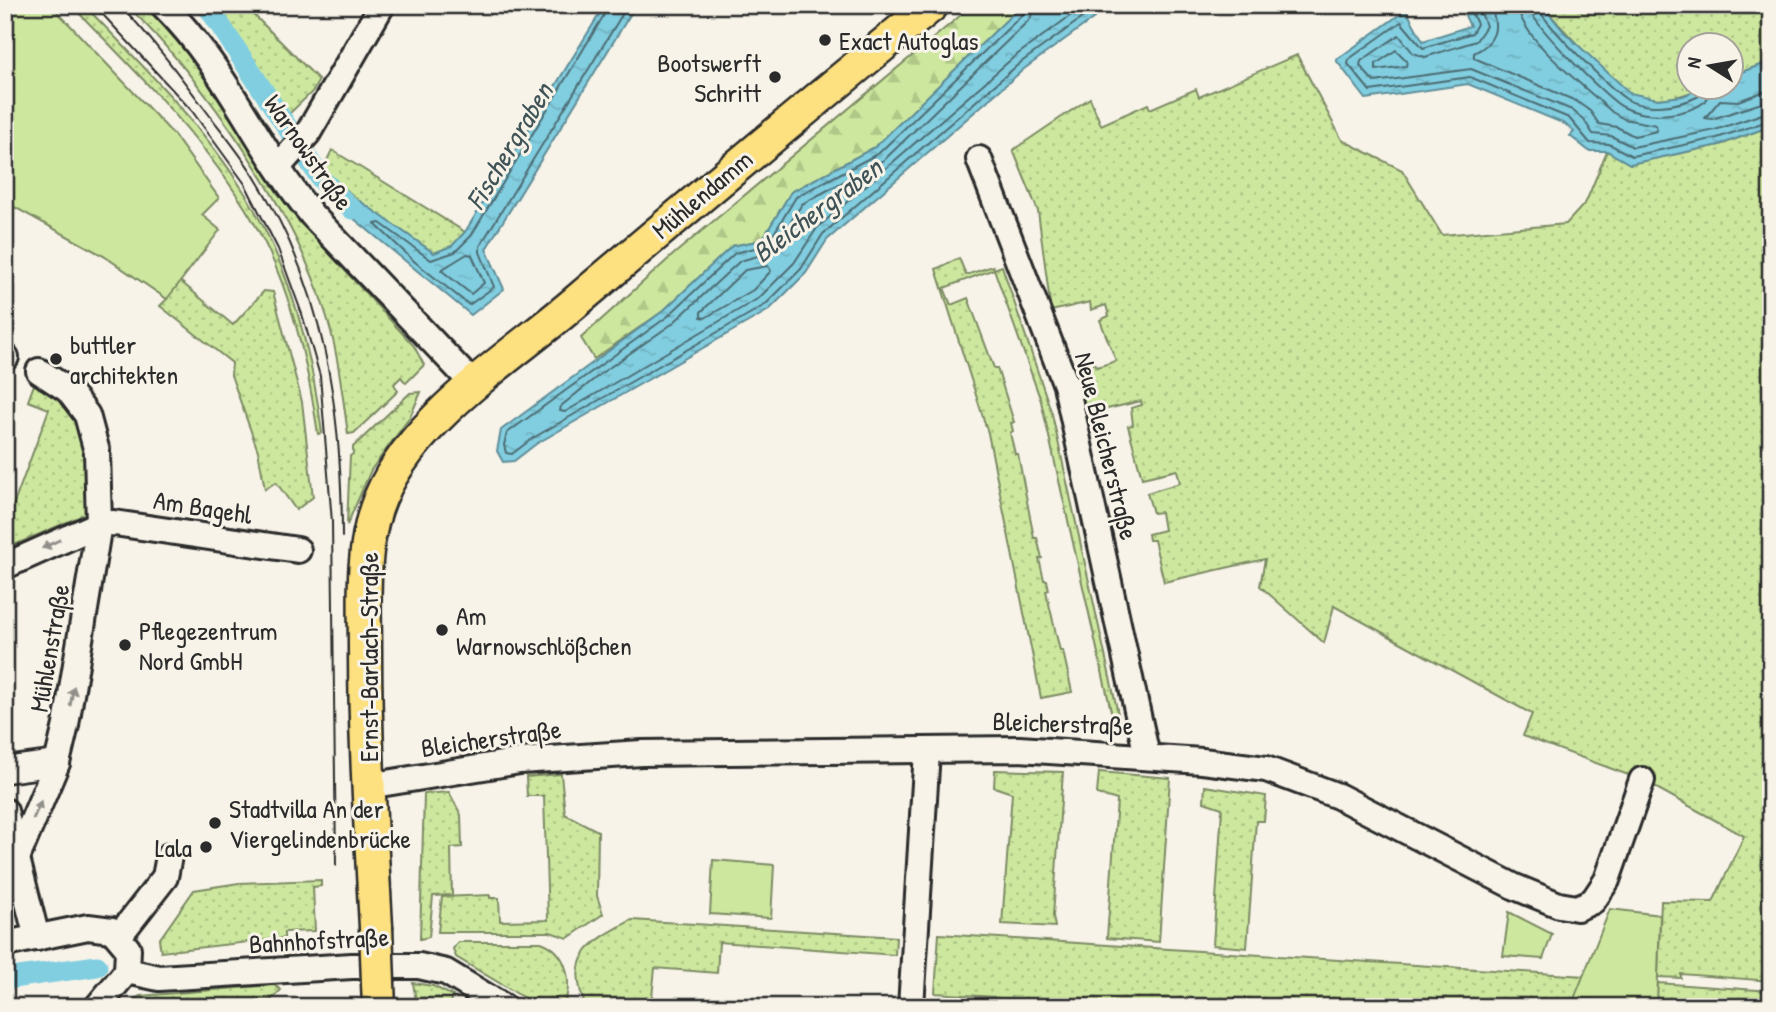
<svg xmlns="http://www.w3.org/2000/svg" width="1776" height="1012" font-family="'Patrick Hand',sans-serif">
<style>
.grass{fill:url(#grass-dots);stroke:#7c8a64;stroke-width:2}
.forest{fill:url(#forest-firs);stroke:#7c8a64;stroke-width:2}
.park{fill:#cde89e;stroke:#7c8a64;stroke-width:2}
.water{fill:url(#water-ripples);stroke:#5f8d98;stroke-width:2}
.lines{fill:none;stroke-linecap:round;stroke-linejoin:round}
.shore{stroke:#4d6c73;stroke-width:2}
.canal{stroke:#81cee0;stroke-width:21}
.minor-casing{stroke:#2b2b2b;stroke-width:30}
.major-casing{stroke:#2b2b2b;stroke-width:37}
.minor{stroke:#f7f3e8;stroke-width:24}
.major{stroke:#fde080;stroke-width:32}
.tram{stroke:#2b2b2b;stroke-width:2}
.major-bridge-casing{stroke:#2b2b2b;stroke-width:37;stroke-linecap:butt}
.major-bridge{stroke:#fde080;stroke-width:32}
.oneway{fill:#918f8a}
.poi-dot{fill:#2b2b2b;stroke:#f7f3e8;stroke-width:2.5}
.labels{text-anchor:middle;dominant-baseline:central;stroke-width:6;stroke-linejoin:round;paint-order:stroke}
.poi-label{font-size:26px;fill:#2b2b2b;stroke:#f7f3e8;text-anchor:start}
.street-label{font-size:26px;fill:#2b2b2b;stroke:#f7f3e8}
.water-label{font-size:28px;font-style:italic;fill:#405458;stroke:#f7f3e8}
</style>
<defs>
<pattern id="grass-dots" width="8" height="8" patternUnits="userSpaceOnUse" patternTransform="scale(1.75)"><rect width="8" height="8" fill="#cde89e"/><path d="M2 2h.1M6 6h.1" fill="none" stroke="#b0c788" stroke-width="1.8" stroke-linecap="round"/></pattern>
<pattern id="forest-firs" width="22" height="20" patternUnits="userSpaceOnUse" patternTransform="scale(1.75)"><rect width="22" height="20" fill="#cde89e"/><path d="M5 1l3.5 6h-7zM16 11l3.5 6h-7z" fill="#b0c788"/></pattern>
<pattern id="water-ripples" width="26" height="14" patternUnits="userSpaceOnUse" patternTransform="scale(1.75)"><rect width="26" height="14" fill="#81cee0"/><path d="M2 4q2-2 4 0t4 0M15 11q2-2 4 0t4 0" fill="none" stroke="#70b1c0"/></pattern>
</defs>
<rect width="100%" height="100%" fill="#f7f3e8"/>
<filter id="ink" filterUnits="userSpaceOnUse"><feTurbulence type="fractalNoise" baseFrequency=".0143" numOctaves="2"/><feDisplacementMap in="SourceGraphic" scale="14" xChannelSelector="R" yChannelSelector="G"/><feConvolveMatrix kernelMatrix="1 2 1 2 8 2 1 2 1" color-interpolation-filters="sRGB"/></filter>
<g filter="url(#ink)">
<g class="grass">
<path d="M71 5H84C136 59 193 115 235 178 286 253 311 345 322 433L318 434C307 361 291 286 253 221 205 139 137 72 71 5Z"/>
<path d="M127 5H145L207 75 317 240 414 346 424 365 406 383 401 377 394 384 398 391 354 433 348 434C342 393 338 348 324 308 290 203 205 83 127 5Z"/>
<path d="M213 5H244L319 80 313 91 289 114Z"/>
<path d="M1542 5H1771V61L1731 76 1730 46H1688V88H1701C1680 98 1655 103 1632 94 1614 86 1557 23 1542 5Z"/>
<path d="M1297 55 1342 140 1402 170 1442 235 1566 224 1586 202 1607 151 1630 164 1720 145 1771 126V981L1681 974V978L1658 977 1661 901 1713 902 1744 836 1642 780 1523 736 1532 714 1334 606 1324 643 1260 586 1265 559 1164 582 1154 540H1149L1148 534 1164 530 1161 512 1153 513 1147 493 1180 483 1177 470 1142 478 1128 426 1133 425 1131 408 1142 405 1141 401 1086 414 1074 370 1095 363 1097 367 1116 361 1100 320 1109 316 1106 305 1091 310 1090 302 1051 311 1038 211 1013 150 1090 98 1101 125 1148 104 1150 109 1196 89 1199 97Z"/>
<path d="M332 150 465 232 452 246 434 253 359 201 323 169Z"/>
<path d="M25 179 180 281 233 325 264 291 273 292 302 402 313 497 296 510 276 482 265 489 258 451 231 375 232 363 160 306 167 299 104 256 15 207Z"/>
<path d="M959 258 966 275 993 266 994 269 1002 266 1052 414 1122 732 1116 733 1041 401 994 269 944 288 951 305 968 298 994 368H997L1014 422 1011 423 1013 431 1010 433 1015 454H1018L1034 538H1037L1042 558 1039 559 1044 580H1047L1049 590 1046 591 1060 651H1063L1072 692 1041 698 988 433 936 269Z"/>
<path d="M35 382C58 392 81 420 87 445 92 466 88 492 88 513L5 549 6 525 49 409 28 401Z"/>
<path d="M421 392 410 417 371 470 347 525 350 456 353 454V447L410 393Z"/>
<path d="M995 770 1063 772 1053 916 1055 927 1002 924 1012 793 994 787Z"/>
<path d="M1099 772 1170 778 1159 942 1107 938 1117 800 1097 794Z"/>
<path d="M561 774 565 814 598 831 597 896 603 914 568 938 550 932H438L442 897 490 895V898H499L500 921 548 920 544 796H527L526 777Z"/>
<path d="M1205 786 1266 796 1264 821H1256L1247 948 1213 945 1222 808 1204 802Z"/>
<path d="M449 792 461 815 462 847 451 848 452 895 433 896 429 937 420 939 424 794Z"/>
<path d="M321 880V886L313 887 315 931 284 932V938L161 952 159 940 194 890 239 883Z"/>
<path d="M632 920 896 937 895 955 719 942 717 973 655 968 651 1007H586C564 955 591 942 632 920Z"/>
<path d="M939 934 1584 976 1575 999 1656 1003 1658 983 1771 991V1007H993L994 997 935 993Z"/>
<path d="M458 942H541C567 951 573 981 564 1005H536L456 957 453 949Z"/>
<path d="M413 983 433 986 453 996 447 1007H417Z"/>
<path d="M274 985 281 990 271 1000 121 1007 140 996Z"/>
</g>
<path class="forest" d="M973 5H1022L875 147 791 192 762 240 732 246 663 311 594 359 581 338 674 254Z"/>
<g class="park">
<path d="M5 5H51L174 135 219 198 202 215 220 230 167 299 104 256 5 202Z"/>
<path d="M713 860 774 865 771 918 710 914Z"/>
<path d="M1610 909 1660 915 1657 1003 1574 999Z"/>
<path d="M1509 912 1552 934 1543 959 1503 956Z"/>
</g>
<g class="water">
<path d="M605 5H636L486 249 504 289 471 315 347 213 360 201 434 253 452 246 465 232Z"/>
<path d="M1022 5H1112L1024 69 827 240 806 273 769 310 536 444 514 461 503 462 497 451 501 430 663 311 732 246 762 240 791 192 875 147Z"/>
<path d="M1460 5H1542L1565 33 1630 93 1658 99 1683 96 1701 88H1730L1731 76 1771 61V126L1719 145 1630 164 1607 151H1589L1570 136 1574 132 1565 124 1468 84 1366 99 1336 60 1406 10 1423 41 1470 26Z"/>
</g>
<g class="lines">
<g class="shore">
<path d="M610 5 471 236 455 252 431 260 380 223 375 224 415 262 469 305 494 287 480 252V246L628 5"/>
<path d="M1026 5 1024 13 879 153 796 197 767 245 735 253 667 317 507 433 504 445 506 453 512 454 533 438 765 305 801 269 823 234 1020 63 1100 5"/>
<path d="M1035 5 1030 19 884 160 802 204 772 252 740 261 672 324 603 372 561 406 560 411 565 412 759 298 794 263 817 228 1014 57 1085 5"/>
<path d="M1468 5 1477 24 1472 33 1423 48 1401 22 1349 59 1348 64 1370 91 1470 77 1569 118 1590 143 1609 144 1632 156 1717 138 1771 120"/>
<path d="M1478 5 1486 26 1476 41 1425 57 1413 53 1399 35 1361 61 1360 66 1374 82 1471 69 1572 110 1584 120 1593 134 1611 136 1633 147 1715 130 1771 111"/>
<path d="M1489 5C1501 27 1495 43 1474 53V58L1576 101 1590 111 1599 124 1617 127 1634 136 1657 131 1656 125 1624 119 1612 112C1588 89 1519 38 1518 5"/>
<path d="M1528 5C1529 21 1607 99 1623 107 1646 119 1685 117 1706 101L1710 88"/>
<path d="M1537 5C1539 19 1611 89 1626 99 1645 111 1680 106 1699 96L1702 88"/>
<path d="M1396 50 1407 61 1406 66 1376 70V64Z"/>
<path d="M1771 89 1738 101 1720 100 1705 118 1712 119 1771 100"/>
<path d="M467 254 472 255 484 283 471 294 441 270Z"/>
<path d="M768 266 771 271 753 290 705 318 701 317V312L745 270Z"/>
</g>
<g class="canal">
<path d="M207 5 321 179 352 209"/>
<path d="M5 979 97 966"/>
</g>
<g class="minor-casing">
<g id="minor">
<path d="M163 5C225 66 258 149 312 215L475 386"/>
<path d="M979 159 1066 385 1147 756"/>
<path d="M278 167 308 133 382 5"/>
<path d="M5 356 6 357"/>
<path d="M5 566 99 524 114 523 298 550"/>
<path d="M5 770 57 763"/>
<path d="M368 786 520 761 642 753 1019 749 1202 761 1266 769 1338 796 1513 886 1559 905 1577 908 1593 901 1607 880 1642 780"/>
<path d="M5 811 37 938"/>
<path d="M17 858 57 763 66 725 99 524 97 452 87 415 68 390 39 371"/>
<path d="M119 936 165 877 169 856"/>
<path d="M5 944 88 927 112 930 128 949 127 971 97 1007"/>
<path d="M127 971 159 978 352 966H419L446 972 504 1007"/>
<path d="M911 1007 927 751"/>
</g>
</g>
<g class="major-casing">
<g id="major">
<path d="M376 927C371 835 365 743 365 650 365 604 361 554 376 509 405 422 511 358 578 300 695 201 813 102 932 5"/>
<path d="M378 983 379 1007"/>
</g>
</g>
<use href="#minor" class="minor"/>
<use href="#major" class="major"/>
<g class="tram">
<path d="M94 5 192 111 245 184 278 249 302 314 320 376 332 522 336 865"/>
<path d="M120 5C151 37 177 72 204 108 222 132 242 155 257 181 325 289 342 412 342 537"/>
</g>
<g class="major-bridge-casing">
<path id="major-bridge" d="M376 927 378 983"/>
</g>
<use href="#major-bridge" class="major-bridge"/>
</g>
<defs><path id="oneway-solid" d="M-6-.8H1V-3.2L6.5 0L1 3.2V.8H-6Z" transform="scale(1.75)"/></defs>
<g class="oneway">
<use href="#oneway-solid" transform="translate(51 544) rotate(154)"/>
<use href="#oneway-solid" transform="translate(72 696) rotate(-79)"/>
<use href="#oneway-solid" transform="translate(37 810) rotate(-67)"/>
</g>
</g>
<g class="poi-dot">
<circle cx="825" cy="40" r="7"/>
<circle cx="775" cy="77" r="7"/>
<circle cx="56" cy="359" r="7"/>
<circle cx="442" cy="630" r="7"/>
<circle cx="125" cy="645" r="7"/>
<circle cx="215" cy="823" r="7"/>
<circle cx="206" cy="847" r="7"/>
</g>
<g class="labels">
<g class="poi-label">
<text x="839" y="40">Exact Autoglas</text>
<text x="761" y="62" text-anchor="end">Bootswerft<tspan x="761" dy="30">Schritt</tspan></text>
<text x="70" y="344">buttler<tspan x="70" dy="30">architekten</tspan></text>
<text x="456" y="615">Am<tspan x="456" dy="30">Warnowschlößchen</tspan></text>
<text x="139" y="630">Pflegezentrum<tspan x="139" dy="30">Nord GmbH</tspan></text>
<text x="229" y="808">Stadtvilla An der<tspan x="229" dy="30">Viergelindenbrücke</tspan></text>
<text x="192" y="847" text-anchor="end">Lala</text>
</g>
<g class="street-label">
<text transform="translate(309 152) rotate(55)">Warnowstraße</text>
<text transform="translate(702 194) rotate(-40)">Mühlendamm</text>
<text transform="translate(1107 446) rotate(76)">Neue Bleicherstraße</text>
<text transform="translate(203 507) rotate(9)">Am Bagehl</text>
<text transform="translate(49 648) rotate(-80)">Mühlenstraße</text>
<text transform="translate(368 657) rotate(-90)">Ernst-Barlach-Straße</text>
<text transform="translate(1063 723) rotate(2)">Bleicherstraße</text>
<text transform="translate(491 738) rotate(-8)">Bleicherstraße</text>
<text transform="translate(319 940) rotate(-3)">Bahnhofstraße</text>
</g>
<g class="water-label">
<text transform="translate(509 146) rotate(-59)">Fischergraben</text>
<text transform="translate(817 210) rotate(-37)">Bleichergraben</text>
</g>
</g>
<rect width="1776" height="1012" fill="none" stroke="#f7f3e8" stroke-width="28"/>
<rect x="14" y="14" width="1748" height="984" fill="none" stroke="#2b2b2b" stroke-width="2.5" filter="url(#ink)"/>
<g transform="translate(1710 66) rotate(281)"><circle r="33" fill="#f7f3e8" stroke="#a5a39c" stroke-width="2"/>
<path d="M0-5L12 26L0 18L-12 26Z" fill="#2b2b2b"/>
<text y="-10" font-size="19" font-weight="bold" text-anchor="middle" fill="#2b2b2b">N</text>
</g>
</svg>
